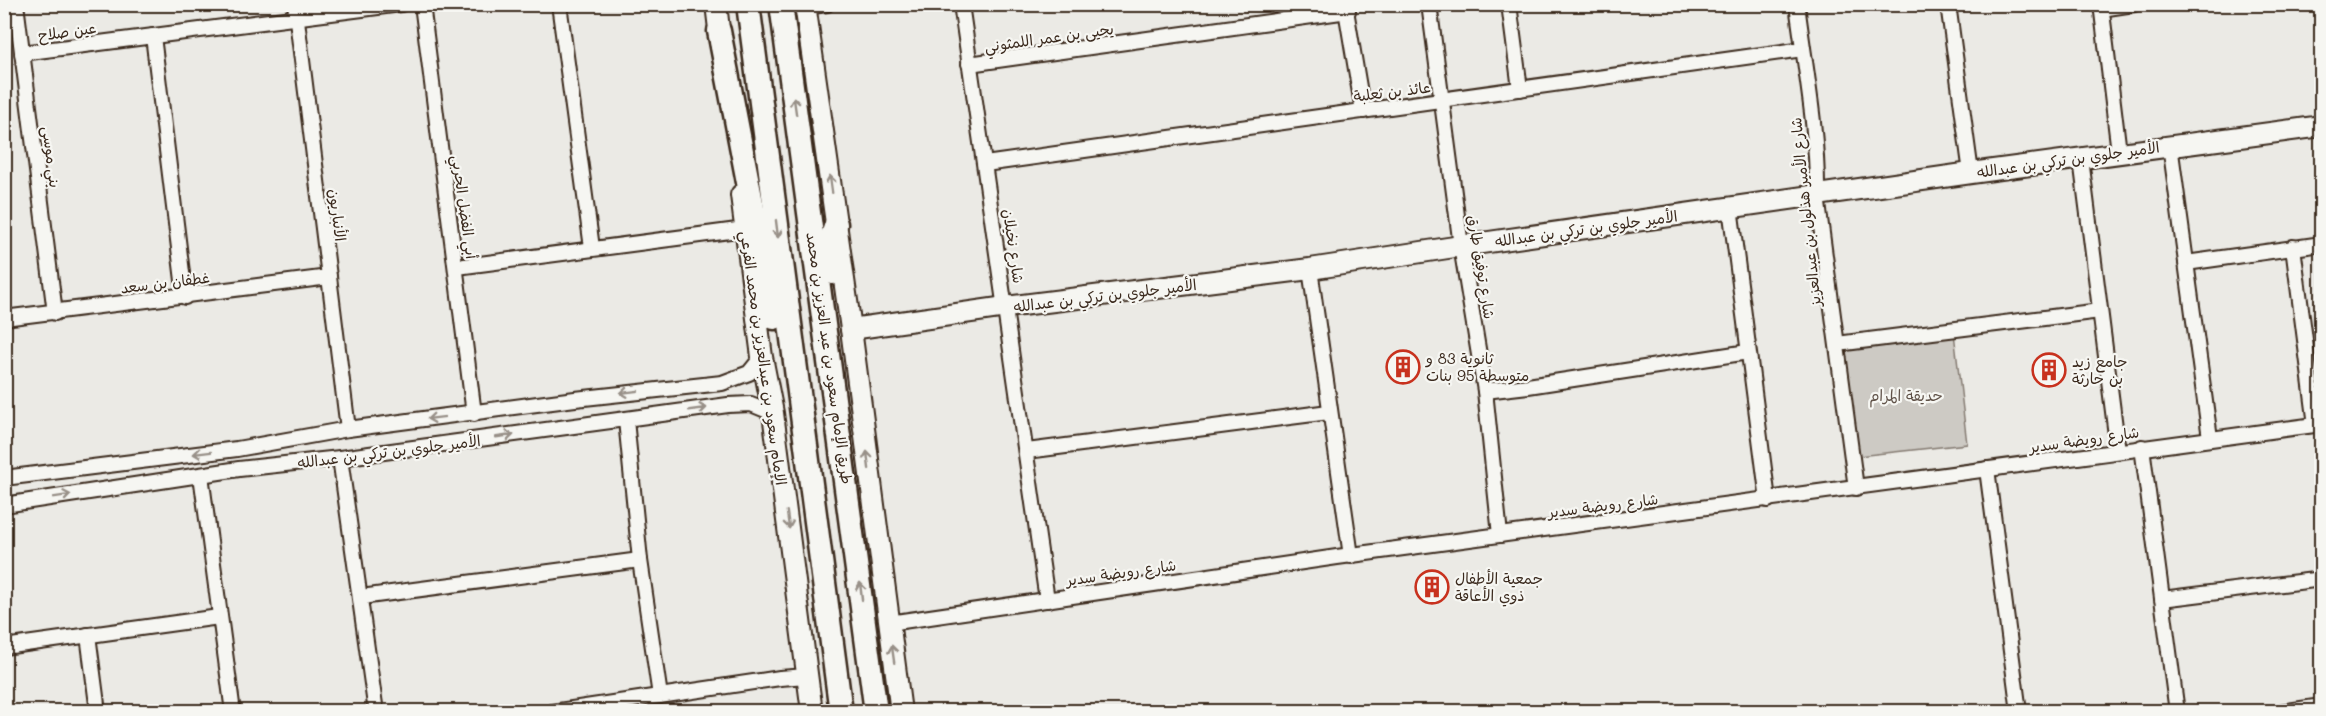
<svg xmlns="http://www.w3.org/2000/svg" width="2326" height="716" font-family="Mali,'Playpen Sans Arabic',sans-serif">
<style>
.green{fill:#cdcac4;stroke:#847a71;stroke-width:1.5}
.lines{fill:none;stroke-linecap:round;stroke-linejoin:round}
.street-casing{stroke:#3b2a1e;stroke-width:18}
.secondary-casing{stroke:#3b2a1e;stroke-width:24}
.primary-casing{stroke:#3b2a1e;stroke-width:27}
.street{stroke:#f6f6f2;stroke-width:14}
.secondary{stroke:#f6f6f2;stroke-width:20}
.primary{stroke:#f6f6f2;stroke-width:22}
.oneway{stroke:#989088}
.labels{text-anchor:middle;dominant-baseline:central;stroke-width:4.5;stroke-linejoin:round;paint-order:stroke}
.street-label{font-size:15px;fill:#3b2a1e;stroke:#f6f6f2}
.poi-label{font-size:15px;fill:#3b2a1e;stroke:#f6f6f2;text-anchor:start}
.park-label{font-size:15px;fill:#605248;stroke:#f6f6f2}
</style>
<rect width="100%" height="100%" fill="#ebeae5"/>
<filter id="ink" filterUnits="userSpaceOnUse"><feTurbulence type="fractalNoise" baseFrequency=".0167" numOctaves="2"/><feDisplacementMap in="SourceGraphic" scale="12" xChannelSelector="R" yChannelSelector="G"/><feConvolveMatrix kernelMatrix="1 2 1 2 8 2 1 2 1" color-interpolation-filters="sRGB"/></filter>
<g filter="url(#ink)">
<path class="green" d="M1954 333 1967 444 1858 456 1842 349Z"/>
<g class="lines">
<g class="street-casing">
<g id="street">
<path d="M16 4 55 313"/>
<path d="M295 4 348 429"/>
<path d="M422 4 474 414"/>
<path d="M559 4 592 248"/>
<path d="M961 4 1047 600"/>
<path d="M1345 4 1363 111"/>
<path d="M1429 4 1461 246 1485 391 1500 535"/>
<path d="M1509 4 1520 89"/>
<path d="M1797 4C1805 68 1818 132 1817 196L1856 488"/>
<path d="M1948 4 1971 173"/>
<path d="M2101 4 2119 152"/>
<path d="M805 7 827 4"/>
<path d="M2101 9 2134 4"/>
<path d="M153 36 185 297"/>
<path d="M22 53 401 4"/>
<path d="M969 64 1348 11"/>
<path d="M2170 145 2210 438"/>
<path d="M2081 159 2118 451"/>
<path d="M985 164 1803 49"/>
<path d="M1730 207 1768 500"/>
<path d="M2293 247 2316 425"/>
<path d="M2186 263 2322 244"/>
<path d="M457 267 745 229"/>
<path d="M1310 269 1351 556"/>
<path d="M4 318 329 277"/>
<path d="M1837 344 2100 311"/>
<path d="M1485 391 1528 386 1748 352"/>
<path d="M626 420 640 560 660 696"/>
<path d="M2142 447 2177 712"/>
<path d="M1027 451 1329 412"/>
<path d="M340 458 376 712"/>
<path d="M1987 469 2019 712"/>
<path d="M201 475 233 712"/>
<path d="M4 478 237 449 348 429 575 399 722 383 749 373 762 357"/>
<path d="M4 505 239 469 340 458 728 405 751 404 773 413"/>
<path d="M361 597 640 560"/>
<path d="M2162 599 2322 579"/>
<path d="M889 623 1337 557 2322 424"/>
<path d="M88 635 98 712"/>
<path d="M4 647 219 617"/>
<path d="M552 712 780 678 807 676"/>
<path d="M2280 712 2322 706"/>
</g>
</g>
<g class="secondary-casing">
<g id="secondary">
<path d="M716 4 721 46"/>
<path d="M805 4 851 329 901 712"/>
<path d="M741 195 762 357 773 413 812 712"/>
<path d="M851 329 1006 307 1310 269 1461 246 1971 173 2322 126"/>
</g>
</g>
<g class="primary-casing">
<g id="primary">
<path d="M748 4 841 712"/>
<path d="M781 4 876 712"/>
<path d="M719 31 774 318"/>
<path d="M832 273 829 245 836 224"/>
</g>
</g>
<use href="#street" class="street"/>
<use href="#secondary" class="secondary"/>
<use href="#primary" class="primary"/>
</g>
<defs><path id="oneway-shaft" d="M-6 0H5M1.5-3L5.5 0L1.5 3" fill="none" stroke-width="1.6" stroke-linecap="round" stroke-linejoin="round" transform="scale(1.5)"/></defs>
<g class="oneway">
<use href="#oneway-shaft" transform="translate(795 106) rotate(-98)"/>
<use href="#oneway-shaft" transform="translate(831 184) rotate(-98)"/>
<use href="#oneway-shaft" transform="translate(777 229) rotate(83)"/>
<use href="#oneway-shaft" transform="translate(629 392) rotate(173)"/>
<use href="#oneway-shaft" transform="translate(698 409) rotate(-8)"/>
<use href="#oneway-shaft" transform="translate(436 418) rotate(173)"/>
<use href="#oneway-shaft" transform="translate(505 436) rotate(-8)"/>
<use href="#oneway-shaft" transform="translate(202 453) rotate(173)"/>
<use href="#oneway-shaft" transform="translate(868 460) rotate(-97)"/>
<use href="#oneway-shaft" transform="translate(62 496) rotate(-9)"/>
<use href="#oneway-shaft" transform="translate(788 520) rotate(82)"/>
<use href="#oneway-shaft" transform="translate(861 591) rotate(-97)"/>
<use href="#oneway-shaft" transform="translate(893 654) rotate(-98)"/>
</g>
</g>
<defs>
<g id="building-ring" transform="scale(1.725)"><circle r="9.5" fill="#f6f6f2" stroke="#c8321e" stroke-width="1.5"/><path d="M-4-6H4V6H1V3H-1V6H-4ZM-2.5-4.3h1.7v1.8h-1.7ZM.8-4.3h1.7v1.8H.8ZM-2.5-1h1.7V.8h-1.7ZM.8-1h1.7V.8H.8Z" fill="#c8321e"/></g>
</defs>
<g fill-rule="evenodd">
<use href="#building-ring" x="1403" y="367"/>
<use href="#building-ring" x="2049" y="370"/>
<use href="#building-ring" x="1432" y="587"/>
</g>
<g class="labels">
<g class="street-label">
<text transform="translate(67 31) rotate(-8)">عين صلاح</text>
<text transform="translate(1049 37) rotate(-8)">يحيى بن عمر اللمثوني</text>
<text transform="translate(1392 91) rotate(-7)">عائذ بن ثعلبة</text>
<text transform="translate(52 157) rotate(83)">بني موسى</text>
<text transform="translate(2068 159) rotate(-8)">الأمير جلوي بن تركي بن عبدالله</text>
<text transform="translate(465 207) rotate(82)">أبي الفضل الحربي</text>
<text transform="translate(1805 212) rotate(-96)">شارع الأمير هذلول بن عبدالعزيز</text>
<text transform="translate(338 215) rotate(83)">الأنباريون</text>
<text transform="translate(1586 228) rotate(-8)">الأمير جلوي بن تركي بن عبدالله</text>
<text transform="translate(1014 246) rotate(82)">شارع نخيلان</text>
<text transform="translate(1482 267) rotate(81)">شارع توفيق طارق</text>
<text transform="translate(165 282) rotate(-7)">غطفان بن سعد</text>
<text transform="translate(1105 295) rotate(-7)">الأمير جلوي بن تركي بن عبدالله</text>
<text transform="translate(764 358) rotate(82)">الإمام سعود بن عبدالعزيز بن محمد الفرعي</text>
<text transform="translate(830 358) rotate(82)">طريق الإمام سعود بن عبد العزيز بن محمد</text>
<text transform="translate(2084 439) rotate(-8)">شارع رويضة سدير</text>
<text transform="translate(389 451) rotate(-7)">الأمير جلوي بن تركي بن عبدالله</text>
<text transform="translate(1603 505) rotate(-7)">شارع رويضة سدير</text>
<text transform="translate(1121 572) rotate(-8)">شارع رويضة سدير</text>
</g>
<g class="poi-label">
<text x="1426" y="358">ثانوية 83 و<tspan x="1426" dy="17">متوسطة 95 بنات</tspan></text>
<text x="2072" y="361">جامع زيد<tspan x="2072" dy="17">بن حارثة</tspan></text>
<text x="1455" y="578">جمعية الأطفال<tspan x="1455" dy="17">ذوي الأعاقة</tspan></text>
</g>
<g class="park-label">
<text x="1906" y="395">حديقة المرام</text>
</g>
</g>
<rect width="2326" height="716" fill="none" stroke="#f6f6f2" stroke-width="24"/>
<rect x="12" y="12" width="2302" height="692" fill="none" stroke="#3b2a1e" stroke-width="2" filter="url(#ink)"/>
</svg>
